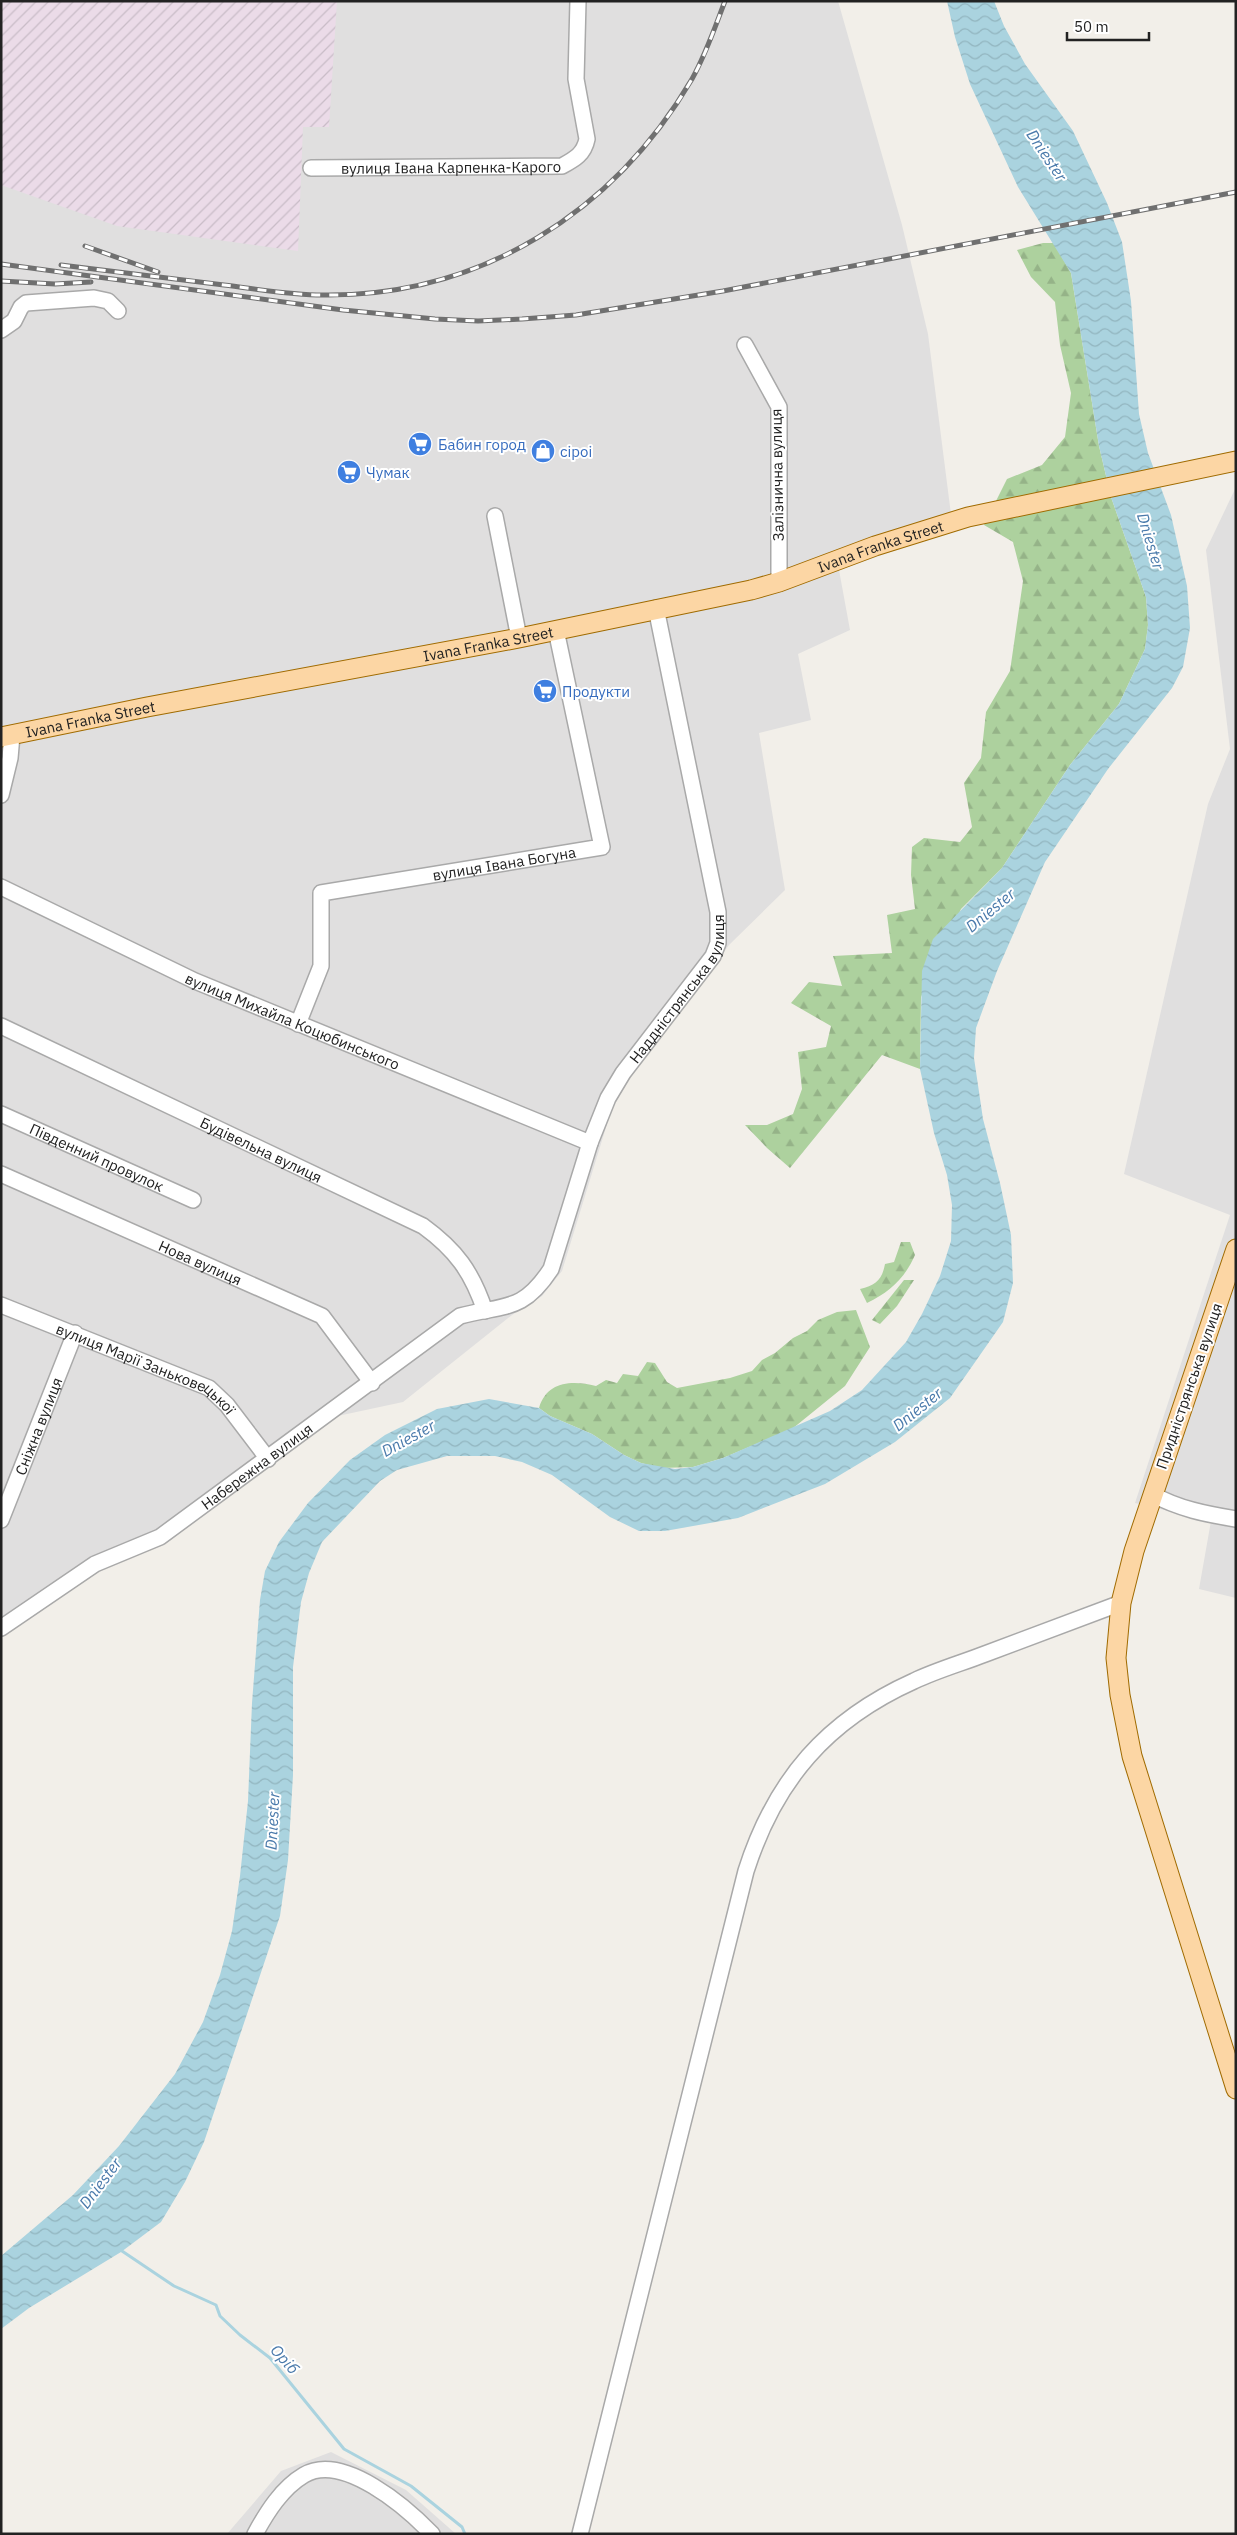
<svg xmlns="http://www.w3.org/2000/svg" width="1237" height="2535" font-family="'IBM Plex Sans',sans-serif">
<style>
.residential{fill:#e0dfdf}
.industrial{fill:url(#industrial-furrows)}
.forest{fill:url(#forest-firs)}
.water{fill:url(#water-waves)}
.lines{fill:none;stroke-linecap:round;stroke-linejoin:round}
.stream{stroke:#aad3df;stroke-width:3}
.minor-casing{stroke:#a9a9a9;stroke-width:18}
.major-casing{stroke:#a06b00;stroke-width:21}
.minor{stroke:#fff;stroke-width:15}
.major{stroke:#fcd6a4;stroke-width:19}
.rail-casing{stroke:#707070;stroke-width:5}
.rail{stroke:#fff;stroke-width:3;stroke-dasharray:9;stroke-linecap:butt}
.labels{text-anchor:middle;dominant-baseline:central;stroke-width:4;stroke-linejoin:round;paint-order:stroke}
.street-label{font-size:15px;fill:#222;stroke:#fff}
.shop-label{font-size:15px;fill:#366cbe;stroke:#fff;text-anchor:start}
.water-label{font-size:16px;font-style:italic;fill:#4a7aab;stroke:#fff}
</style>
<defs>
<pattern id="industrial-furrows" width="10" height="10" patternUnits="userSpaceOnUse" patternTransform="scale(1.25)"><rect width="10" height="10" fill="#ebdbe8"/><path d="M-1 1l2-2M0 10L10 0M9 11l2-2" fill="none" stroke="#c9bcc7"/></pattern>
<pattern id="forest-firs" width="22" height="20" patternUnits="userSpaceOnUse" patternTransform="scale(1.25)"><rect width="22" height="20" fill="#add19e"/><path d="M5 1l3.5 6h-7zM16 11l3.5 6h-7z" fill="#95b388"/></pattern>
<pattern id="water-waves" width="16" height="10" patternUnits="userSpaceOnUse" patternTransform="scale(1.25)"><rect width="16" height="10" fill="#aad3df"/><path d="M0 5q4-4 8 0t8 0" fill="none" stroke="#92b5bf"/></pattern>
</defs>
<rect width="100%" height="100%" fill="#f2efe9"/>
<g class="residential">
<path d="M1 1H838L902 225 928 334 953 530 839 570 850 630 798 654 811 720 759 733 785 890 729 945 615 1098 562 1271 542 1296 512 1315 403 1402 333 1417 164 1545 96 1570 1 1635Z"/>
<path d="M1236 487V1598L1199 1589 1211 1521 1135 1503 1230 1215 1124 1174 1208 804 1230 749 1206 550Z"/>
<path d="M331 2452 406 2490 456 2534H227L281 2471Z"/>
</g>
<path class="industrial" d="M1 1H337L329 127H303L298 251 117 226 1 185Z"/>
<g class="forest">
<path d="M1043 243H1054L1071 273 1099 446 1111 497 1146 597 1148 625 1145 649 1119 704 1070 765 1002 868 961 909 921 997 920 1069 882 1055 790 1168 767 1148 745 1125H767L793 1114 802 1089 798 1052 826 1047 831 1026 791 1003 809 982 842 986 833 956 892 953 887 915 915 909 911 875 912 847 924 838 960 842 972 827 964 783 981 758 986 712 1010 671 1023 581 1013 542 984 525 1007 479 1042 465 1065 437 1071 393 1060 345 1055 302 1031 277 1017 250Z"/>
<path d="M901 1242H910L915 1255C905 1278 890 1292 867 1303L860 1289C876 1285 882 1280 885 1264L894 1262Z"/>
<path d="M904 1280H914L897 1306 880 1324 872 1320Z"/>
<path d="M856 1310 870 1347 845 1386 792 1429 723 1458 693 1467 661 1468 641 1463 624 1455 592 1434 550 1416 539 1408C547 1381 572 1380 596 1386L606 1380 617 1383 623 1374 638 1376 647 1362 655 1363 667 1382 677 1388 730 1378 752 1371 762 1360 775 1353 793 1338 807 1331 818 1320 837 1312Z"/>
</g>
<path class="water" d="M947 1H994L1004 26 1025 64 1073 131 1107 203 1122 242 1131 301 1139 414 1148 453 1171 515 1187 586 1190 628 1183 667 1172 688 1108 769 1045 862 997 971 976 1028 974 1058 983 1119 1000 1183 1011 1235 1013 1283 1003 1322 950 1398 895 1442 825 1484 738 1518 665 1531H639L610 1517 552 1475 522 1462 495 1456H447L397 1470 380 1481 322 1542 309 1573 301 1602 293 1667V1775L288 1860 280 1916 204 2142 185 2182 161 2222 121 2252 29 2308 1 2329V2256L73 2195 119 2146 175 2074 203 2022 220 1975 232 1931 240 1876 248 1801 252 1703 260 1600 265 1571 279 1542 308 1503 350 1460 385 1435 437 1409 489 1399 539 1408 550 1416 592 1434 624 1455 641 1463 675 1469 693 1467 723 1458 830 1411 862 1390 906 1342 922 1314 940 1276 951 1241 952 1205 947 1175 934 1133 920 1069 922 971 933 939 1002 868 1070 765 1119 704 1145 649 1148 625 1146 597 1111 497 1099 446 1071 273 1018 187 970 84 955 37Z"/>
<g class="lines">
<path class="stream" d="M119 2249 174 2286 216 2305 220 2316 240 2335 270 2358 344 2449 411 2486 462 2527 465 2534"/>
<g class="minor-casing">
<g id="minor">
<path id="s1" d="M311 168 562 166C575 159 584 154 587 139L576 79 578 1"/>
<path d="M1 330 14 321 21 307 26 303 94 298 108 301 118 311"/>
<path d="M745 345 779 407V582"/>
<path d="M495 516 519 638"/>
<path d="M1 795 10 758 12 735"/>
<path id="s2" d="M1 887 195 981 590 1143"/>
<path id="s3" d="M298 1024 321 966V893L602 847 556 630"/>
<path id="s4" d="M1 1026 423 1226C456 1250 472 1272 485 1311"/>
<path id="s5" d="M1 1114 193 1200"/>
<path id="s6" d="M1 1174 322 1316 372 1383"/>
<path id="s7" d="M1 1305 209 1388 227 1405 268 1459"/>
<path d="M1152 1494C1179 1509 1206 1514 1236 1519"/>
<path id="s8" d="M1 1520 75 1333"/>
<path id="s9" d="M1 1628 95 1564 160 1537 460 1316C505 1304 522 1313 551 1269L590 1143 608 1098 623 1073 713 956 718 943V912L656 608"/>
<path d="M255 2534C267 2512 282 2488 304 2475 343 2452 407 2508 432 2534"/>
<path d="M580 2534 746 1871C775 1780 827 1720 914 1681 937 1670 962 1663 985 1654 1031 1637 1076 1620 1121 1603"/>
</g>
</g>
<g class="major-casing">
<g id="major">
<path id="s10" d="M1 737 147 707 519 638 751 590 779 582 875 546 968 517 1236 461"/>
<path d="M1236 1249 1134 1551 1121 1603 1116 1658 1120 1695 1132 1756 1236 2089"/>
</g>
</g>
<use href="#minor" class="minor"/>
<use href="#major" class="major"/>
<g class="rail-casing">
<g id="rail">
<path d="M85 246 158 272"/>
<path d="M1 264 343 310 435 319 478 321 522 319 576 315 723 291 1236 192"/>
<path d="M61 265C115 272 169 278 224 285 257 289 290 295 323 295 481 297 614 212 692 79 706 54 715 27 725 1"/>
<path d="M1 281 55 284 91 282"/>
</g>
</g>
<use href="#rail" class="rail"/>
</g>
<defs>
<g id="supermarket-disc" transform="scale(1.25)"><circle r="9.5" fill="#3f7fe0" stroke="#fff"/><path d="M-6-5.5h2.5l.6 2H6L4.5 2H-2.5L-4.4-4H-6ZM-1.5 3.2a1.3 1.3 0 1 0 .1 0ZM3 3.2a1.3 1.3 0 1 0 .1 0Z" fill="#fff"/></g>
<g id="shop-disc" transform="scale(1.25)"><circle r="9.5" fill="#3f7fe0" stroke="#fff"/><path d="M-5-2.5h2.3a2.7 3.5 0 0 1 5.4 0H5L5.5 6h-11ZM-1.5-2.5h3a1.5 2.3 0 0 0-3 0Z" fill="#fff"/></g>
</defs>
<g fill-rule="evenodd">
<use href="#supermarket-disc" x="420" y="444"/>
<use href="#shop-disc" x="543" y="451"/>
<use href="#supermarket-disc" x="349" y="472"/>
<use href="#supermarket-disc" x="545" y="691"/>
</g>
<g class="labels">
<g class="street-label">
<text stroke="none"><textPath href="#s1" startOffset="140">вулиця Івана Карпенка-Карого</textPath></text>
<text transform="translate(777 475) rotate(-91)">Залізнична вулиця</text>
<text stroke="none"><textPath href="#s10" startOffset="901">Ivana Franka Street</textPath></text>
<text stroke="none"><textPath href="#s10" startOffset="496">Ivana Franka Street</textPath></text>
<text stroke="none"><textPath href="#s10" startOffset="91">Ivana Franka Street</textPath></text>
<text stroke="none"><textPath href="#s3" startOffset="321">вулиця Івана Богуна</textPath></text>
<text stroke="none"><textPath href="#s9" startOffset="976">Наддністрянська вулиця</textPath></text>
<text stroke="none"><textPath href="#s2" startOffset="321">вулиця Михайла Коцюбинського</textPath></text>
<text stroke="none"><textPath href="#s4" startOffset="288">Будівельна вулиця</textPath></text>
<text stroke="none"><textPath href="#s5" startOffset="105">Південний провулок</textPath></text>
<text stroke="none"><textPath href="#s6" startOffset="218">Нова вулиця</textPath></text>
<text stroke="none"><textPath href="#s7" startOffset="159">вулиця Марії Заньковецької</textPath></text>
<text transform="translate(1189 1386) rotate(-71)">Придністрянська вулиця</text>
<text stroke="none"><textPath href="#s8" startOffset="101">Сніжна вулиця</textPath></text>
<text stroke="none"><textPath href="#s9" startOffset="304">Набережна вулиця</textPath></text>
</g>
<g class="shop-label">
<text x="438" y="444">Бабин город</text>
<text x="560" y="451">сіроі</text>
<text x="366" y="472">Чумак</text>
<text x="562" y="691">Продукти</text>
</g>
<g class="water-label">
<text transform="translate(1047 155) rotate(56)">Dniester</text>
<text transform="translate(1151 541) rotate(73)">Dniester</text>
<text transform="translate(990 910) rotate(-40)">Dniester</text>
<text transform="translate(917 1409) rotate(-39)">Dniester</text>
<text transform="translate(408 1438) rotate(-29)">Dniester</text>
<text transform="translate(272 1821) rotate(-87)">Dniester</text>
<text transform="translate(100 2183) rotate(-53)">Dniester</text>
<text transform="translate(285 2359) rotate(48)">Оріб</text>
</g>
</g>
<rect width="1237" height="2535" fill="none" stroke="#222222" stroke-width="5"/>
<path d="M1067 32v8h82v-8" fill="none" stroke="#222222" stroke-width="2.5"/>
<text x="1074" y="32" font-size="15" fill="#222222" stroke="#ffffff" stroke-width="4" paint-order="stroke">50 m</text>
</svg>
